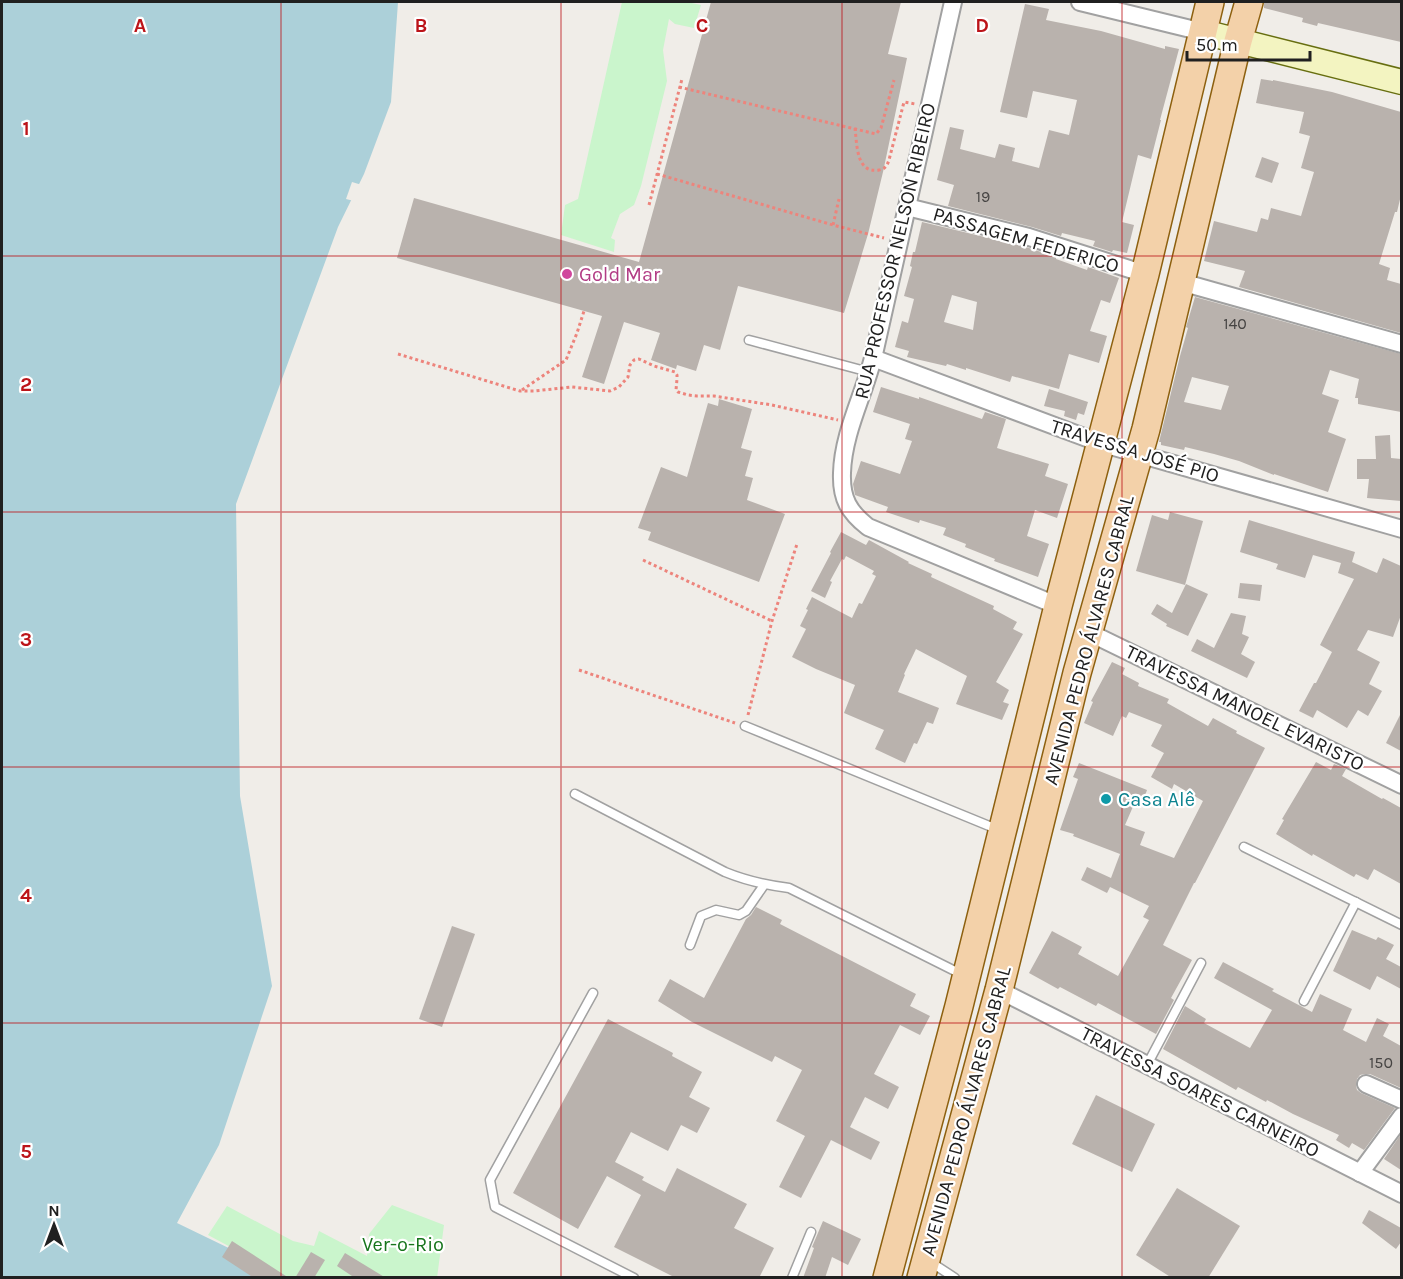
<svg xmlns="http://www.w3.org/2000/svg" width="1403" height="1279" font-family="Karla,sans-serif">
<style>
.park{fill:#caf5cc}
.water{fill:#acd0d9}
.pier{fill:#f0ede8}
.building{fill:#b9b2ad;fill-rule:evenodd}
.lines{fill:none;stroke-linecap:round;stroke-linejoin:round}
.lane-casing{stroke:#a1a1a1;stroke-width:11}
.street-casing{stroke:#a1a1a1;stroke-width:20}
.secondary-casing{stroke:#676e10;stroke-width:27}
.primary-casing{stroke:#8d600f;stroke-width:30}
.path{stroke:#ed847c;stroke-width:3;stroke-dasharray:3 3;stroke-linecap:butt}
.lane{stroke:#fff;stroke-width:8}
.street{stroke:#fff;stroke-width:16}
.secondary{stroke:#f3f4c1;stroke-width:24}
.primary{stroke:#f3d1a9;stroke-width:27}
.grid{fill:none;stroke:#bc1419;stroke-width:1.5;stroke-opacity:0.55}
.hotel-dot{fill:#d1479c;stroke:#fff;stroke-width:2}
.culture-dot{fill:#0f9aa8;stroke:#fff;stroke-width:2}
.labels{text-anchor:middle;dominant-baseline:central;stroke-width:4.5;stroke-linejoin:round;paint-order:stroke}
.number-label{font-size:16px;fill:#464443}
.street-label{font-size:20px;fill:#202020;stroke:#fff}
.hotel-label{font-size:20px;fill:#b23c85;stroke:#fff;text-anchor:start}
.culture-label{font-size:20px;fill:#0d838f;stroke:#fff;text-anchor:start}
.park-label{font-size:20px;fill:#17751c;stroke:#fff}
.grid-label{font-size:20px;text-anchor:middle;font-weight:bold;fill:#bc1419;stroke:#fff;stroke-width:4.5;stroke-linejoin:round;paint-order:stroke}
</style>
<rect width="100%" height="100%" fill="#f0ede8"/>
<g class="park">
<path d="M622 2H687L701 5 694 28 675 24 669 19 663 50 667 81 641 186 634 205 620 214 611 238 615 240 614 252 561 235 565 205 578 199Z"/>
<path d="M392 1205 444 1225 437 1278 286 1277 208 1235 227 1206 293 1241 314 1246 319 1231 367 1256 369 1234Z"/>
</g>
<path class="water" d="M2 2H398L391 102 364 174 338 227 236 504 240 796 272 986 219 1145 177 1223 278 1272 286 1277 2 1278Z"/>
<path class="pier" d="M352 182 362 185 354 201 346 199Z"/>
<g class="building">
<path d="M711 2H901L888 54 907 58 883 172 868 234 844 313 738 286 720 350 704 345 696 371 677 365 676 369 651 360 660 333 624 322 604 384 582 377 602 316 397 258 414 198 639 262Z"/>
<path d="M1264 2H1401V42L1318 23 1317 26 1302 22 1303 18 1264 8Z"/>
<path d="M1025 4 1049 9 1046 20 1101 31 1165 49V46L1179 49 1160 120H1161L1151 159 1138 155 1122 222 1134 225 1127 253 1113 250 1112 252 1093 246 1095 241 1062 233 1061 236 1032 227 948 206 954 185 937 180 950 127 964 130 960 149 995 158 999 144 1015 148 1012 161 1039 168 1049 130 1069 135 1077 100 1033 91 1027 118 1000 112Z"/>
<path d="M1261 79 1273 81V80L1332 92 1401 112V195L1397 212H1395L1379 264 1390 268 1387 280 1401 284V333L1239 287 1245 271 1204 261 1214 221 1257 232 1261 218 1268 220 1271 208 1301 216 1314 172 1301 168 1310 136 1299 133 1304 112 1256 103Z"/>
<path d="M1262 157 1279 163 1272 183 1255 177Z"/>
<path d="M922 222 1026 247 1056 257V259L1087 270 1088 267 1119 278 1110 303 1101 300 1090 331 1107 336 1099 363 1069 354 1059 389 1012 376 1010 382 966 368V370L947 364 946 366 907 357 909 351 895 347 902 321 908 323 914 299 904 296 912 267 910 266 913 252H915ZM952 295 977 302 973 330 944 322Z"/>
<path d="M1195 297 1401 354V412L1358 404V398H1355L1359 379 1330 370 1322 394 1339 400 1328 432 1346 439 1328 492 1274 474V475L1239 461 1214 454 1185 447 1184 450 1161 445V442H1159L1180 356 1188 328 1186 327ZM1192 377 1229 386 1221 410 1184 402Z"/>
<path d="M881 387 919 399V397L982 419 985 412 1006 419 997 448 1049 464 1045 476 1068 484 1057 518 1035 510 1027 536 1049 544 1038 577 994 561 995 559 965 547 966 544 943 535 946 528 920 520 919 523 886 512 888 507 855 495 853 484 861 461 900 474 912 441 905 439 910 424 873 412Z"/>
<path d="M1049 389 1088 402 1084 415 1078 413 1076 420 1064 416 1065 411 1044 406Z"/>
<path d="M719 399 752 409 741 448 752 451 745 476 753 478 747 500 785 514 759 582 648 540 651 532 638 528 661 467 687 477 708 403 718 406Z"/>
<path d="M1390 435 1391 458 1401 459V501L1367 498 1369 479H1357V459H1376L1375 436Z"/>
<path d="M1170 512 1203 521 1185 585 1136 571 1152 515 1168 520Z"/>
<path d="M1249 520 1355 552 1352 562 1377 573 1383 558 1401 566V615L1393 637 1368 630 1357 650 1380 662 1369 684 1382 691 1368 716 1358 710 1347 728 1317 710 1313 718 1299 711 1314 683H1316L1332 652 1320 645 1354 579 1338 573 1341 563 1313 555 1305 578 1276 569 1278 564 1240 552Z"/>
<path d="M841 532 866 545 869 540 909 562 908 563 932 574 931 577 994 606 993 609 1017 622 1013 629 1023 634 996 682 1009 690 1003 702 1009 704 1002 720 956 704 967 676 916 649 904 674 905 675 898 692 939 708 933 724 927 722 917 744 914 743 905 763 875 749 884 730 844 713 855 685 816 669 792 657 806 629 800 626 808 610 806 609 812 597 852 618 859 603 862 604 876 576 872 574 874 571 846 556 844 560 842 559 830 581 832 582 825 598 811 591 831 553 830 552Z"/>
<path d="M1240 583 1262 585 1260 601 1238 598Z"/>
<path d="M1186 584 1208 594 1188 636 1166 626 1167 624 1151 614 1157 604 1172 613Z"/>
<path d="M1231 613 1246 616 1242 634 1249 637 1241 654 1255 662 1247 678 1191 651 1197 639 1214 648Z"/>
<path d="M1112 662 1125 668 1122 674 1139 683 1138 686 1169 699 1167 703 1208 726 1213 718 1237 731 1236 733 1265 748 1195 883H1194L1163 945 1192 960 1171 998 1174 1000 1156 1034 1098 1003 1096 1006 1060 987 1058 989 1029 973 1052 931 1082 947 1078 954 1118 976 1149 920 1143 917 1149 906 1110 887 1107 893 1081 880 1087 867 1111 878 1120 854 1073 836 1074 834 1060 830 1078 779 1073 777 1079 763 1147 790 1142 804 1135 802 1125 825 1145 832 1140 845 1174 858 1203 801 1174 784 1172 789 1151 777 1164 753 1151 746 1162 725 1129 712 1126 718 1122 716 1113 736 1084 723 1093 702 1091 701Z"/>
<path d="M1401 713V751L1386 743Z"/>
<path d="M1316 762 1331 770 1334 764 1346 769 1342 776 1382 799 1383 798 1401 808V884L1374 869 1368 880 1356 874 1354 877 1313 854 1312 856 1276 834 1284 820 1282 819Z"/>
<path d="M756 907 782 920 780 924 916 994 910 1006 930 1016 920 1035 900 1025 874 1074 899 1087 888 1109 865 1097 850 1127 880 1142 871 1160 831 1140 801 1198 779 1187 805 1136 776 1121 802 1070 775 1056 772 1062 692 1022 658 1001 670 979 704 998 746 919 751 915Z"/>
<path d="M452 926 475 934 442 1027 419 1019Z"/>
<path d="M1352 930 1376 940 1378 937 1394 945 1386 959 1401 967V989L1377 976 1370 990 1333 971Z"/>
<path d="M1223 962 1274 989 1272 991 1312 1012 1320 994 1352 1009 1343 1030 1366 1042 1377 1018 1389 1024 1383 1036 1401 1046V1088L1370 1074H1364L1360 1075 1357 1079 1356 1086 1357 1090 1361 1093 1395 1108 1364 1150 1352 1143 1349 1148 1336 1140 1339 1135 1293 1114 1267 1100 1266 1102 1238 1087 1236 1090 1163 1049 1185 1006 1206 1019 1204 1023 1250 1048 1272 1010 1214 978Z"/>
<path d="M608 1019 673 1053 672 1056 702 1072 689 1097 710 1108 697 1133 681 1125 668 1151 631 1132 615 1162 644 1177 642 1180 665 1192 677 1168 747 1204 734 1228 774 1248 759 1278H676L614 1247 641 1195 607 1176 578 1229 513 1193Z"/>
<path d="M1096 1095 1155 1124 1132 1172 1072 1144Z"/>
<path d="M1401 1134V1170L1384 1159Z"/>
<path d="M1177 1188 1240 1226 1208 1278H1172L1136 1255Z"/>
<path d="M1369 1210 1401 1228V1242L1396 1249 1362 1223Z"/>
<path d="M823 1221 861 1239 848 1265 832 1257 825 1278H803L814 1248 812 1247Z"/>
<path d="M232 1241 289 1278H254L222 1257Z"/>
<path d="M311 1252 325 1260 314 1278H295Z"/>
<path d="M345 1253 386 1278H355L337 1266Z"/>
</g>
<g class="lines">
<g class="lane-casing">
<g id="lane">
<path d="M749 340 869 372"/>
<path d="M745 726 999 830"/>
<path d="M575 794 725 872C747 881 765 885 789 888L963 975"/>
<path d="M1244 847 1402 925"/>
<path d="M690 945 701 916 716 910 739 915 746 911 764 885"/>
<path d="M593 993 490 1180 495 1207 634 1278"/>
<path d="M1304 1001 1356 902"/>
<path d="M1147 1065 1201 963"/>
<path d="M929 1261 955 1278"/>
<path d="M792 1278 811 1232"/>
</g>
</g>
<g class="street-casing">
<g id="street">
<path d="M953 2C926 119 901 237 874 354 865 393 843 432 842 473 841 499 849 512 868 527L1058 606"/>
<path d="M1080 2 1203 32"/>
<path d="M907 207 1029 237 1145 274"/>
<path d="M1181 282 1402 344"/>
<path d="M873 358 1100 443 1402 529"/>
<path d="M1088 632 1402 785"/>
<path d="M999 990 1402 1194"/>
<path d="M1366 1084 1402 1100"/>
<path d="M1360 1173 1402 1116"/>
</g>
</g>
<g class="secondary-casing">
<path id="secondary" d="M1203 32 1402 82"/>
</g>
<g class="primary-casing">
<g id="primary">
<path d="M887 1278 959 1006 1058 606 1145 274 1210 2"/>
<path d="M921 1278 999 990 1077 673 1146 429 1238 41 1249 2"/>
</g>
</g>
<g class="path">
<path d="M679 87 876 134 881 128 894 80"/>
<path d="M855 128C857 144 856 174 879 170 885 169 887 166 889 160L904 102 915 104"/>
<path d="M657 174 833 225 884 238"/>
<path d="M649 205 682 79"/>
<path d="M833 225 839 199"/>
<path d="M398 354 520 391H534L572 387 610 391 619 387 628 377 630 365 634 360 639 359 654 366 675 372 677 375V379L676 390 678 392 688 395 697 396H714L772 405 838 420"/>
<path d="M522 390 566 360 577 333 584 311"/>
<path d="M643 560 772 621"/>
<path d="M579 670 735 723"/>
<path d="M748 715 772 621 797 544"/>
</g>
<use href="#lane" class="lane"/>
<use href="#street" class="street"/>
<use href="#secondary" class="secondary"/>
<use href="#primary" class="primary"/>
</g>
<path class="grid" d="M281 2V1278M561 2V1278M842 2V1278M1122 2V1278M2 256H1402M2 512H1402M2 767H1402M2 1023H1402"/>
<circle class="hotel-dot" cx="567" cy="274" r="6"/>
<circle class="culture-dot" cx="1106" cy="799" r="6"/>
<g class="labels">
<g class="number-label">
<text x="983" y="196">19</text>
<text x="1235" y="323">140</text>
<text x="1381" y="1062">150</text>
</g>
<g class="street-label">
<text transform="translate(1026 240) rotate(16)">PASSAGEM FEDERICO</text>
<text transform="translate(895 251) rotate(-77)">RUA PROFESSOR NELSON RIBEIRO</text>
<text transform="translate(1135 451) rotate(17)">TRAVESSA JOSÉ PIO</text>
<text transform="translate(1089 640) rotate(-75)">AVENIDA PEDRO ÁLVARES CABRAL</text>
<text transform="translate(1245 708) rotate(26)">TRAVESSA MANOEL EVARISTO</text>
<text transform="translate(1200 1092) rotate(27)">TRAVESSA SOARES CARNEIRO</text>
<text transform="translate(966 1111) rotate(-75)">AVENIDA PEDRO ÁLVARES CABRAL</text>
</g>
<g class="hotel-label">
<text x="579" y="274">Gold Mar</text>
</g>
<g class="culture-label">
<text x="1118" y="799">Casa Alê</text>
</g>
<g class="park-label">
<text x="403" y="1244">Ver-o-Rio</text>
</g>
</g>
<g class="grid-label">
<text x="140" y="32">A</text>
<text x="421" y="32">B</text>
<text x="702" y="32">C</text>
<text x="982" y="32">D</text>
<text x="26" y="135">1</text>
<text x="26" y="391">2</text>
<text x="26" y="646">3</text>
<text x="26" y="902">4</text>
<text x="26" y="1158">5</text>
</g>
<rect width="1403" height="1279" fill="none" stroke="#202020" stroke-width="6"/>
<g transform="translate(54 1225)" stroke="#ffffff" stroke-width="4.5" paint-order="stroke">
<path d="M0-4.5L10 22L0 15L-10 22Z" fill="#202020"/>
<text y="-9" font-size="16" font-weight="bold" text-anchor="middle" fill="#202020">N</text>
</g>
<path d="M1187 51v9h123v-9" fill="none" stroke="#202020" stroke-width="3"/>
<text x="1196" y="51" font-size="18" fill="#202020" stroke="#ffffff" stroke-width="4.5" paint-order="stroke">50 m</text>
</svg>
